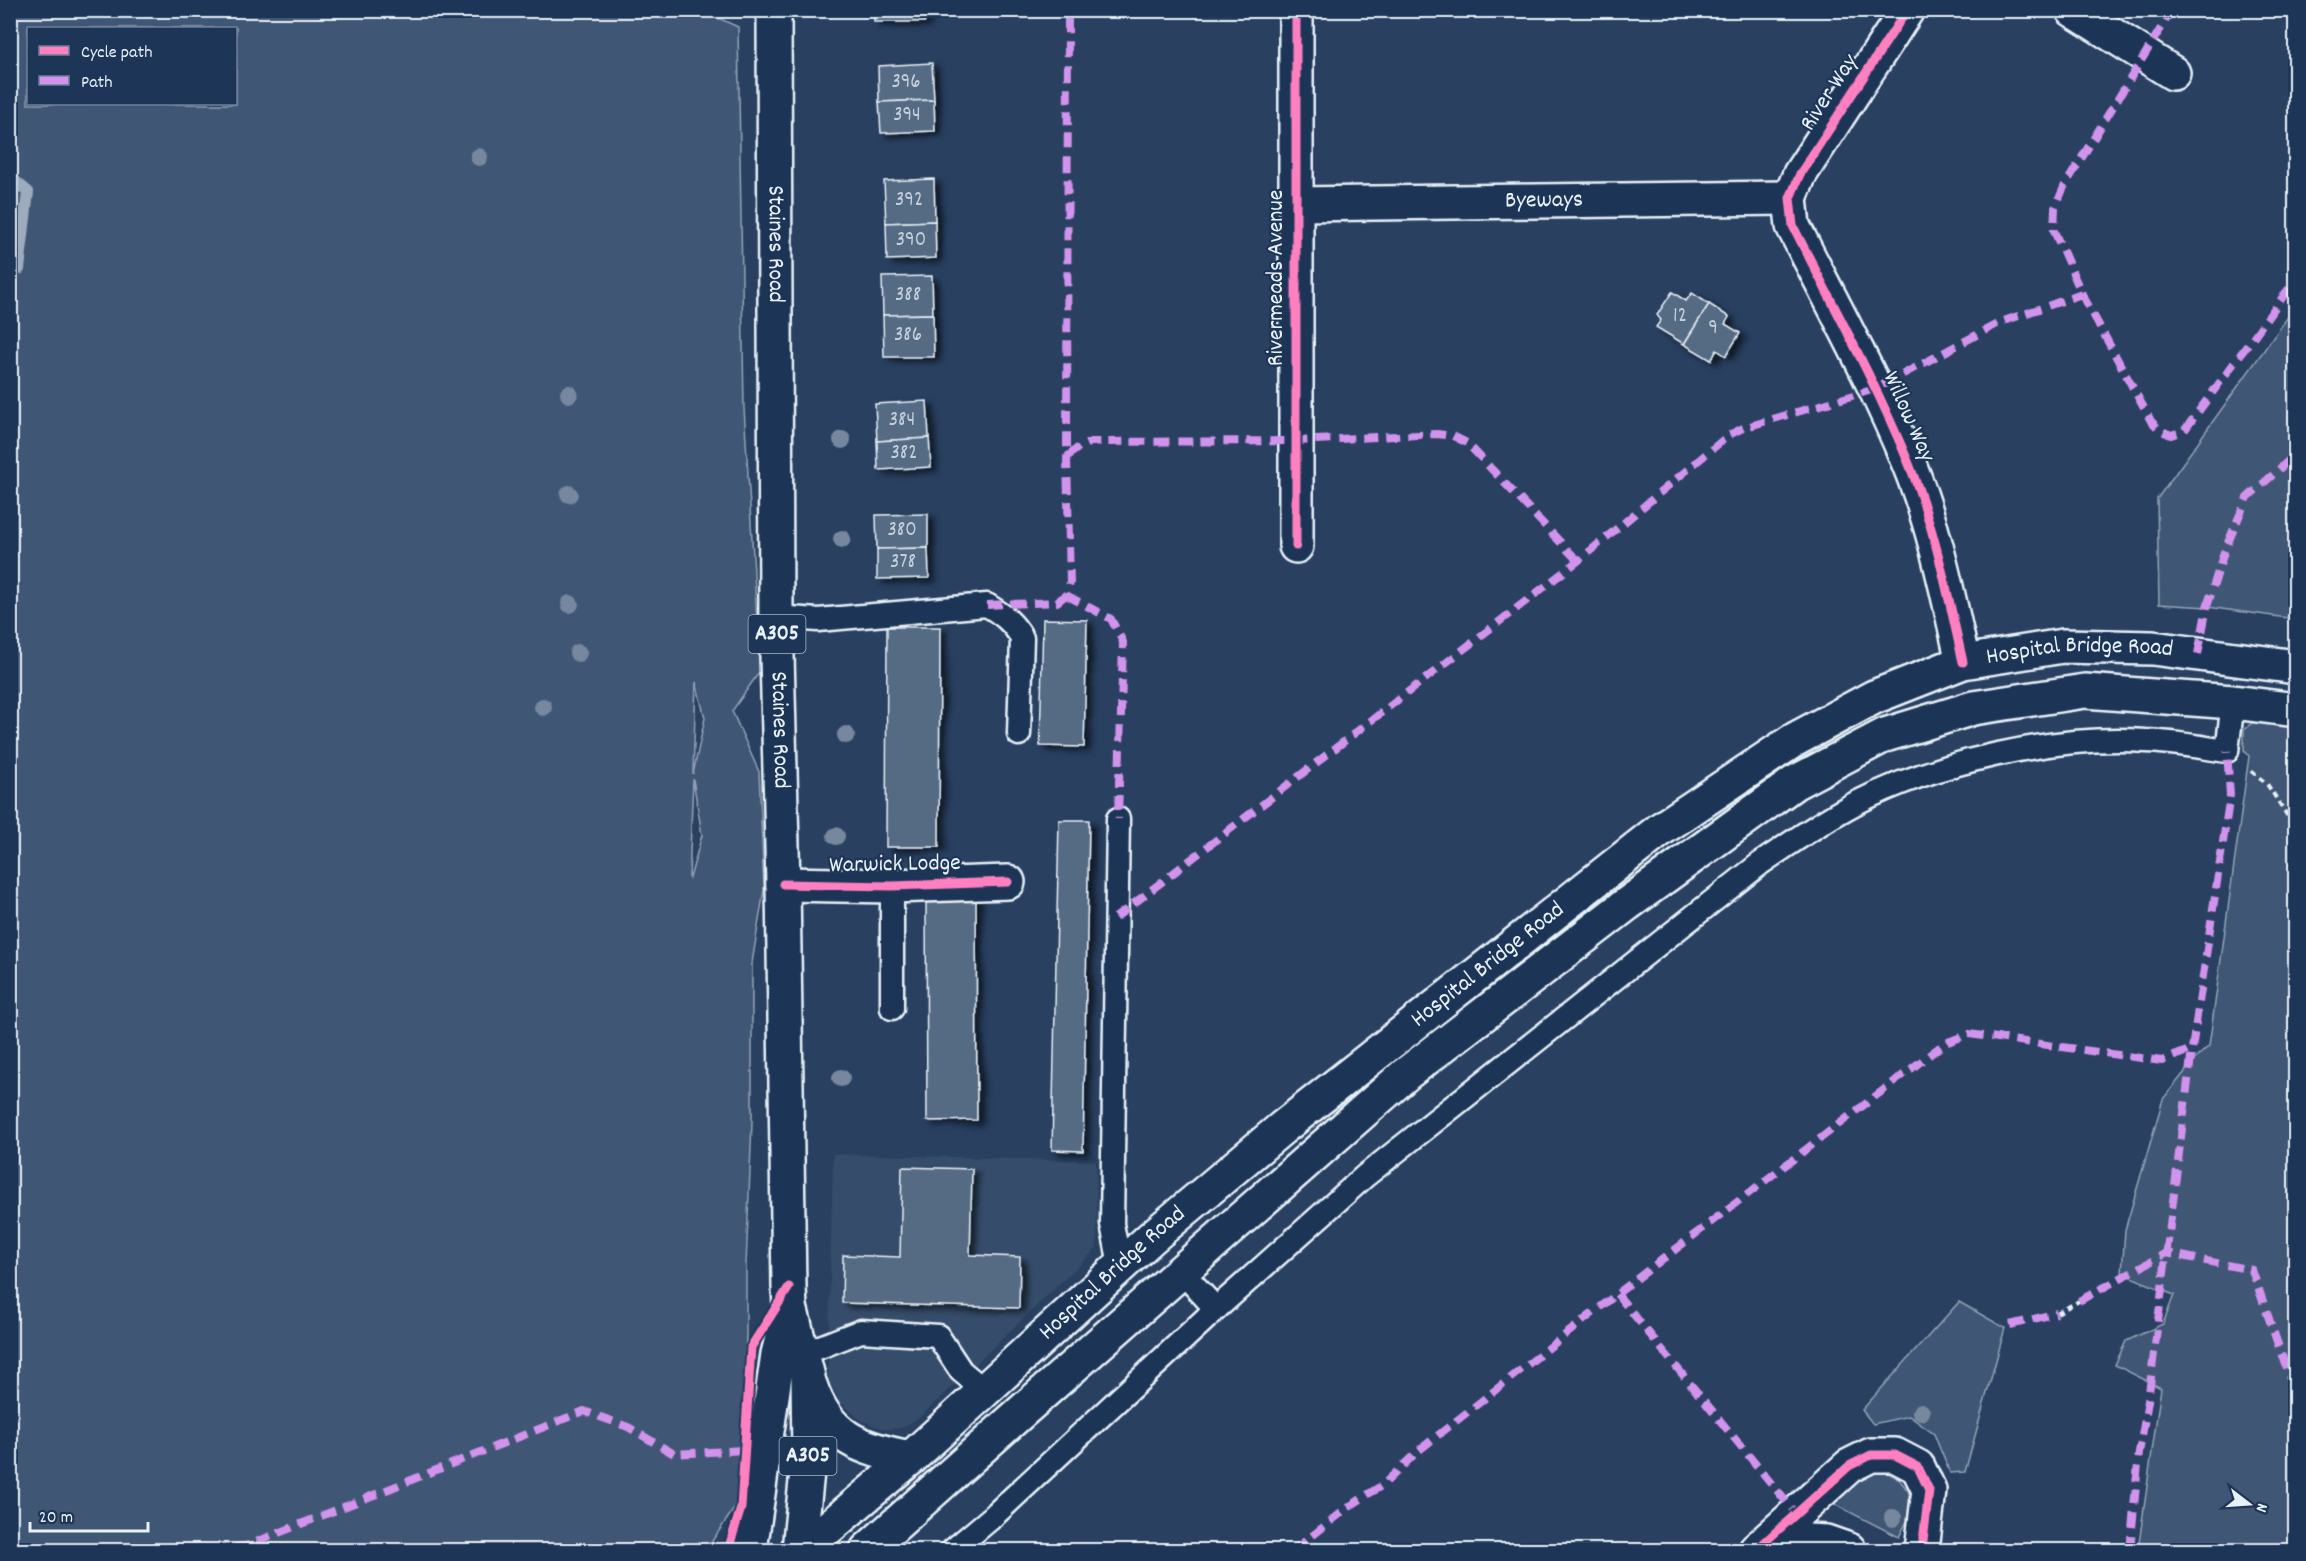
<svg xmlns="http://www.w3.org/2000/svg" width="2306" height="1561" font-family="Dekko,sans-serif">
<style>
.built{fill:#364d6b}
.green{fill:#415774;stroke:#94a4b6;stroke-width:1.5;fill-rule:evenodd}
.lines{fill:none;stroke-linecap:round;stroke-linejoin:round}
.stream{stroke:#9dabbd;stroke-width:12}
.building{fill:#556a83;stroke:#e8f1f8;stroke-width:1.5;filter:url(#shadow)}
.service-casing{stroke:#e8f1f8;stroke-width:27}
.minor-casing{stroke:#e8f1f8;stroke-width:38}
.secondary-casing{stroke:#e8f1f8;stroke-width:38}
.primary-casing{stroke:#e8f1f8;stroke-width:38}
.path{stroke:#e8f1f8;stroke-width:4;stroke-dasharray:6 4.5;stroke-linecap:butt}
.service{stroke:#1d3557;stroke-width:22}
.minor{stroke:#1d3557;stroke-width:33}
.secondary{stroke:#1d3557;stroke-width:33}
.primary{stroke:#1d3557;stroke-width:33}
.quiet{stroke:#d193ec;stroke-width:8;stroke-dasharray:15 8;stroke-linecap:butt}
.cycleway-casing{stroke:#1d3557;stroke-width:13}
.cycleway{stroke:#ff80c0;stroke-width:9}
.tree{fill:#77889e}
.labels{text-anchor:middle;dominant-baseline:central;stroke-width:4.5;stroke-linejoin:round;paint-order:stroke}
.number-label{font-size:21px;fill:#c3cfdb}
.shield{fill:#1d3557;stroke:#abb9c8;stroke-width:1.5}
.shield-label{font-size:22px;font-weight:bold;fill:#e8f1f8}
.street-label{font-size:24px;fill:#e8f1f8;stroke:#1d3557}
</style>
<defs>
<filter id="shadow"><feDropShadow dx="6" dy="4" stdDeviation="3" flood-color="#0009"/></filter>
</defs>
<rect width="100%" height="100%" fill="#294061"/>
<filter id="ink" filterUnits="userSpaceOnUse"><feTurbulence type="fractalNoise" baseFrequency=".0167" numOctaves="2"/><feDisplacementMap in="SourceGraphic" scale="12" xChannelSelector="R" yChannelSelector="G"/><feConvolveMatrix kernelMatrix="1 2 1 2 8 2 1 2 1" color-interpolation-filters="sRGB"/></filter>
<g filter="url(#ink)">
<path class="built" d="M833 1154 1096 1161 1097 1248 919 1418 901 1428 884 1429 861 1420 840 1402 828 1379Z"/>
<g class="green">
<path d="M701 10 738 27 744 408 760 671 732 711 759 772 764 890 752 963V1123L746 1265V1337L736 1506 706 1550H11V11ZM28 28H236V104H28ZM696 682 705 718 693 774ZM693 779 702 835 690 878H689Z"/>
<path d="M2295 307V619L2207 607 2159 604 2157 499Z"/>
<path d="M2256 720 2295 727V1550H2138L2161 1388 2115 1365 2126 1341 2163 1324 2174 1295 2122 1273 2125 1230 2163 1099 2197 1057 2209 1046 2249 756 2244 750V729Z"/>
<path d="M1959 1302 2005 1328 1965 1472 1950 1473 1934 1434 1909 1416 1873 1424 1862 1410Z"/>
<path d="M1878 1467 1899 1479 1912 1496 1908 1519 1899 1537 1826 1500Z"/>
</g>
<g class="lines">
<path class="stream" d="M10 177 28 192 19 269"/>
</g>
<g class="building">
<rect x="874" y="10" width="51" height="12"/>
<path d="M932 63 934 100 879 102 878 66Z"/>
<path d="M934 100 935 131 881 133 879 102Z"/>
<path d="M934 179 935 221 886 223 884 181Z"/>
<path d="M935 221 936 258 887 260 886 223Z"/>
<path d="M932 276 933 314 883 315 882 277Z"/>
<path d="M1672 292 1686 301 1692 293 1709 304 1684 344 1656 327 1661 320 1657 315Z"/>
<path d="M1709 304 1729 317 1725 324 1740 333 1726 356 1717 350 1711 360 1684 344Z"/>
<path d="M933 314 934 357H884L883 315Z"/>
<path d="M927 401 929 438 877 441 875 404Z"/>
<path d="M929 438 931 467 878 470 877 441Z"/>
<path d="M928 514V548L877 549 876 515Z"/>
<path d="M928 548 929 578 877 579V549Z"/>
<path d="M1043 619 1087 620 1084 747 1040 746Z"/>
<path d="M887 627H940L939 847H886Z"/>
<path d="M1059 820H1089L1083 1151 1052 1150Z"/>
<path d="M926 896H976L977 1120 927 1121Z"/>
<path d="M902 1167 972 1169 970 1255 1020 1257 1019 1308 842 1303 843 1255 900 1257Z"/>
</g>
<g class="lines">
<g class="service-casing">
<g id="service">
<path d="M776 617 818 620 987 605C1002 614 1013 622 1022 638L1019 734"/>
<path d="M1118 819 1112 1224 1120 1265"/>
<path d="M892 1008V886"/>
<path d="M1182 1272 1216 1309"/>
<path d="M802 1354 861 1331 938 1336 961 1371 985 1391"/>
<path d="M953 1550 990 1519 1216 1309 1365 1176 1761 863C1792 842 1822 821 1854 804 1936 762 2053 735 2146 741 2173 742 2200 747 2227 751L2233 702"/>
</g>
</g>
<g class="minor-casing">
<g id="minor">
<path d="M1296 10V546"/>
<path d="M1907 10 1800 174 1790 198 1793 226C1833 305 1876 383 1909 464 1935 528 1948 596 1963 662"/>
<path d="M2073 10 2173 73"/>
<path id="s1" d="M1296 204 1790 198"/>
<path d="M783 884 892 886 1008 882"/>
<path d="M1770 1539 1826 1542 1849 1550"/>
<path d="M1756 1550 1849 1466 1871 1455H1895L1918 1467 1929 1490 1922 1550"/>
</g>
</g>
<g class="secondary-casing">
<g id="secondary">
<path id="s2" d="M802 1550 911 1458 1151 1238 1282 1128 1661 829 1794 740 1874 697 1963 662 2063 646 2153 648 2296 667"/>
<path d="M867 1550 1019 1414 1406 1074 1627 904 1794 783 1885 735 1973 708 2085 691 2233 702 2296 710"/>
</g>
</g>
<g class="primary-casing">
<g id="primary">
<path id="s3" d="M774 10 776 617 783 884 789 1287 790 1307 808 1377 809 1452 799 1550"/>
<path d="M810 1385C827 1437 860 1449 911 1458"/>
<path d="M750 1550 778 1354 789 1311"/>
</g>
</g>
<g class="path">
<path d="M2251 771 2267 784 2296 829"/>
<path d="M2057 1313 2079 1301"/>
</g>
<use href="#service" class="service"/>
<use href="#minor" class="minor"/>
<use href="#secondary" class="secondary"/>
<use href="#primary" class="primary"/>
<g class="quiet">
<path d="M2082 294 2151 421 2160 430 2171 435 2184 431 2296 279"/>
<path d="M1067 457 1079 447 1091 442 1296 441 1437 434 1453 436 1467 443 1578 561"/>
<path d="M1066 595 1111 619 1123 642 1118 819"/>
<path d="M987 605 1057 602 1066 595 1070 583 1067 457 1068 10"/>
<path d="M2198 654 2207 607 2224 552 2247 498 2296 454"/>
<path d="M1115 918 1578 561 1729 435 1743 428 1875 389 2001 322 2082 294 2054 231 2055 208 2064 187 2172 10"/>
<path d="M1617 1294 1797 1515"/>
<path d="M2079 1301 2166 1253 2252 1270 2296 1396"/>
<path d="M2010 1325 2057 1313"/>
<path d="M212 1550 246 1546 584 1411 628 1427 674 1454 744 1450"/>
<path d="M1294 1550 1350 1506 1384 1484 1418 1451 1617 1294 1945 1043 1969 1034 2162 1061 2192 1049"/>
<path d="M2130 1550 2139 1453 2148 1401 2192 1049 2230 795 2227 751"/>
</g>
<g class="cycleway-casing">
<g id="cycleway">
<path d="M1296 10V546"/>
<path d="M1907 10 1800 174 1790 198 1793 226C1833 305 1876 383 1909 464 1935 528 1948 596 1963 662"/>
<path d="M783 884 892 886 1008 882"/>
<path d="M728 1550 741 1508 751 1347 789 1287"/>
<path d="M1756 1550 1849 1466 1871 1455H1895L1918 1467 1929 1490 1922 1550"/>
</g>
</g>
<use href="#cycleway" class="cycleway"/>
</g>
<g class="tree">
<circle cx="479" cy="157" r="9"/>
<circle cx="569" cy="394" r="9"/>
<circle cx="842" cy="440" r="9"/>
<circle cx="569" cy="494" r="9"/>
<circle cx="842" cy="539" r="9"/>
<circle cx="570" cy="604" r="9"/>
<circle cx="578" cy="653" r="9"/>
<circle cx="543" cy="707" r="9"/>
<circle cx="846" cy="735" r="9"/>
<circle cx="836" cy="836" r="9"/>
<circle cx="841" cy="1078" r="9"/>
<circle cx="1921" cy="1412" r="9"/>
<circle cx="1893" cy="1518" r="9"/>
</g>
</g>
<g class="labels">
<g class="number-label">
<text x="906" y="83">396</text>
<text x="907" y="116">394</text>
<text x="909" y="201">392</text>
<text x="911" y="241">390</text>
<text x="908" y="296">388</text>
<text x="1680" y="317">12</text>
<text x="1713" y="329">9</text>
<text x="908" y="336">386</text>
<text x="902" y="421">384</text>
<text x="904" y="454">382</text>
<text x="902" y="531">380</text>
<text x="903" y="563">378</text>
</g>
<g class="shield">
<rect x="748.5" y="615" width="57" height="38" rx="4.5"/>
<rect x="779.5" y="1437" width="57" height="38" rx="4.5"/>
</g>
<g class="shield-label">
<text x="777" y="634">A305</text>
<text x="808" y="1456">A305</text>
</g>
<g class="street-label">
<text transform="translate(1830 93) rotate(-57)">River Way</text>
<text stroke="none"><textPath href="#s1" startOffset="248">Byeways</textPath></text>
<text stroke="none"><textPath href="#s3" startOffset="234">Staines Road</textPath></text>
<text transform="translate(1277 278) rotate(-90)">Rivermeads Avenue</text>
<text transform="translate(1908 417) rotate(66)">Willow Way</text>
<text stroke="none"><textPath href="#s2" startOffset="1586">Hospital Bridge Road</textPath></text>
<text stroke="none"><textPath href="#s3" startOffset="720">Staines Road</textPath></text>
<text transform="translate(895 865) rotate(-1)">Warwick Lodge</text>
<text stroke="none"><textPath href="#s2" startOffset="902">Hospital Bridge Road</textPath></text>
<text stroke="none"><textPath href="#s2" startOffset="416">Hospital Bridge Road</textPath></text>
</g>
</g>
<rect width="2306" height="1561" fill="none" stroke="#1d3557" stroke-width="36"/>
<rect x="18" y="18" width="2270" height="1525" fill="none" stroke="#e8f1f8" stroke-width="2" filter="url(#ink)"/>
<rect x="27" y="27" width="210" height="78" fill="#1d3557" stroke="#6e8097" stroke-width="1.5"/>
<rect x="39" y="46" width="30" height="9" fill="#ff80c0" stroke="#6e8097" stroke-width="1.5"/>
<text x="81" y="57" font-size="18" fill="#e8f1f8">Cycle path</text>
<rect x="39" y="76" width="30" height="9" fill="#d193ec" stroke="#6e8097" stroke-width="1.5"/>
<text x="81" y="87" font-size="18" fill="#e8f1f8">Path</text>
<g transform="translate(2249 1504) rotate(107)" stroke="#1d3557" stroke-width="4.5" paint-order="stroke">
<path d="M0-4.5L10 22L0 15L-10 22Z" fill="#e8f1f8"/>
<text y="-9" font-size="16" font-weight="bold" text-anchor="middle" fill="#e8f1f8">N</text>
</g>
<path d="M30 1522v9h118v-9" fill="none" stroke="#e8f1f8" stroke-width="3"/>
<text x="39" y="1522" font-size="18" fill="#e8f1f8" stroke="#1d3557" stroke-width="4.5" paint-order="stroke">20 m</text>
</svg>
